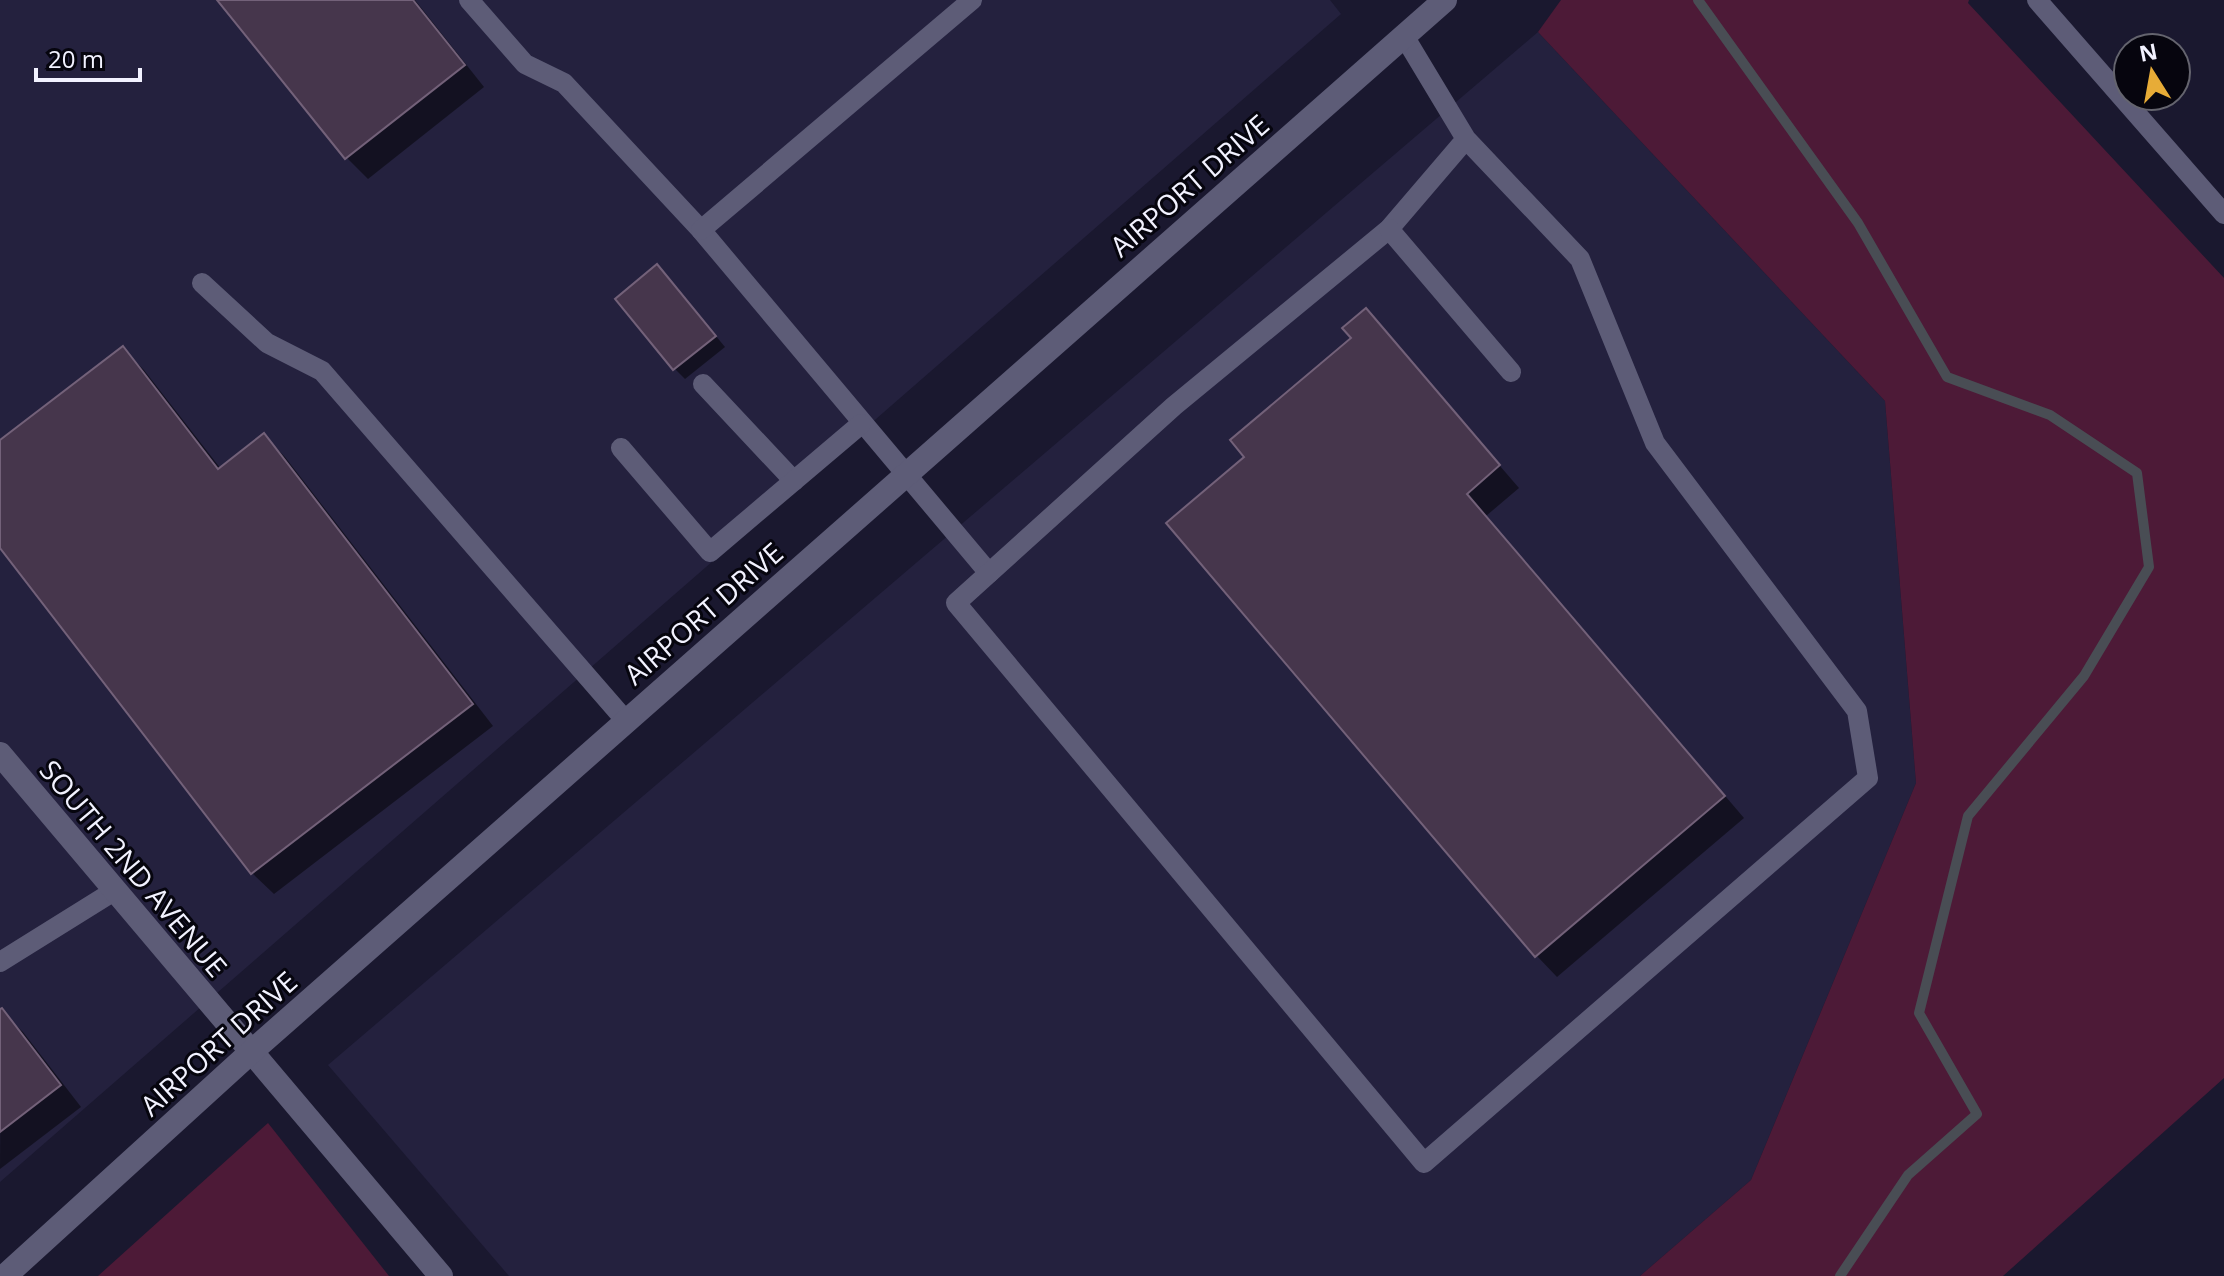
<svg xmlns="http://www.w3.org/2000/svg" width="2224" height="1276" font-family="'Open Sans',sans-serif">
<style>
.built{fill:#24213e}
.green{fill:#4d1a37}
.shadow{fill:#0007}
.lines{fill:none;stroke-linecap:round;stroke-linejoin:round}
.stream{stroke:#494d54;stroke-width:10}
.building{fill:#46364c;stroke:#736179;stroke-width:2}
.service{stroke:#5d5c77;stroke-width:20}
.tertiary{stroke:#5d5c77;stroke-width:24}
.labels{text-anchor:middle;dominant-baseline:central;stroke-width:6;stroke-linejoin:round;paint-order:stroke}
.street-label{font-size:28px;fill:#f2f2ff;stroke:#06050e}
</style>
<rect width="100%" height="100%" fill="#1a182f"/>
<g class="built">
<path d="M0 0H1330L1341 14 0 1182Z"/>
<path d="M1538 32 1885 401 1916 783 1751 1180 1640 1276H509L328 1065Z"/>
</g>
<g class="green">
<path d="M1561 0H1969L1968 3 2224 278V1078L2003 1276H1640L1751 1180 1916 783 1885 401 1538 32Z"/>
<path d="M268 1123 389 1276H98Z"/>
</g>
<g class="shadow">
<path d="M220 0H415L484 87 368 179 347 158Z"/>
<path d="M667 277 725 347 685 379 675 369Z"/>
<path d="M1366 311 1519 488 1486 516 1744 818 1557 977 1536 955 1247 457 1354 338Z"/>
<path d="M123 349 144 370 221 469 264 435 285 457 493 726 274 894 252 873 0 545V443Z"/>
<path d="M1 1011 23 1032 81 1107 0 1169Z"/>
</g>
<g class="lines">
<path class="stream" d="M1698 0 1858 223 1947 377 2050 415 2137 473 2149 567 2084 676 1968 816 1919 1013 1977 1114 1908 1175 1840 1276"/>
</g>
<g class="building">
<path d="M217 0H413L465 65 345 159Z"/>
<path d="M657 264 716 336 673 370 615 299Z"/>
<path d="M1366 308 1500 465 1467 494 1725 796 1535 957 1166 523 1244 457 1230 440 1351 338 1342 328Z"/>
<path d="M123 346 218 469 264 433 473 704 251 874 0 548V440Z"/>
<path d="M2 1008 61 1085 0 1132V1009Z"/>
</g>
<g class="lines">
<g class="service">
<path d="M469 0 525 64 564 83 701 230 989 573"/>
<path d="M2037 0 2224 214"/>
<path d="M1404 36 1466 139 1580 259 1655 443 1857 711 1868 778 1424 1163 956 603 1174 406 1389 229 1466 139"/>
<path d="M1389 229 1511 372"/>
<path d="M701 230 972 0"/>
<path d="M202 283 267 343 322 371 626 721"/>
<path d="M703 384 794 481"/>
<path d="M621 448 710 552 861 424"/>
<path d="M0 962 114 891"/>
</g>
<g class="tertiary">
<path d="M0 754 441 1276"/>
<path d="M5 1276 250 1053 1445 0"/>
</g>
</g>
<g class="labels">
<g class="street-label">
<text transform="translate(1189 185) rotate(-41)">AIRPORT DRIVE</text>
<text transform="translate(703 613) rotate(-41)">AIRPORT DRIVE</text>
<text transform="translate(134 868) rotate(50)">SOUTH 2ND AVENUE</text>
<text transform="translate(218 1043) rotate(-42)">AIRPORT DRIVE</text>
</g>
</g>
<g transform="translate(2152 72) rotate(349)"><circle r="38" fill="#06050e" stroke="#64646e" stroke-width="2"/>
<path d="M0-6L14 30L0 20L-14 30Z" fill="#e7ac37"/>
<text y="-12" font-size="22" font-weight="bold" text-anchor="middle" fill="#f2f2ff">N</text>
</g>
<path d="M36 68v12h104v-12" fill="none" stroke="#f2f2ff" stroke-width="4"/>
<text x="48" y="68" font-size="24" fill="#f2f2ff" stroke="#06050e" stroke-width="6" paint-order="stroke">20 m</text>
</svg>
